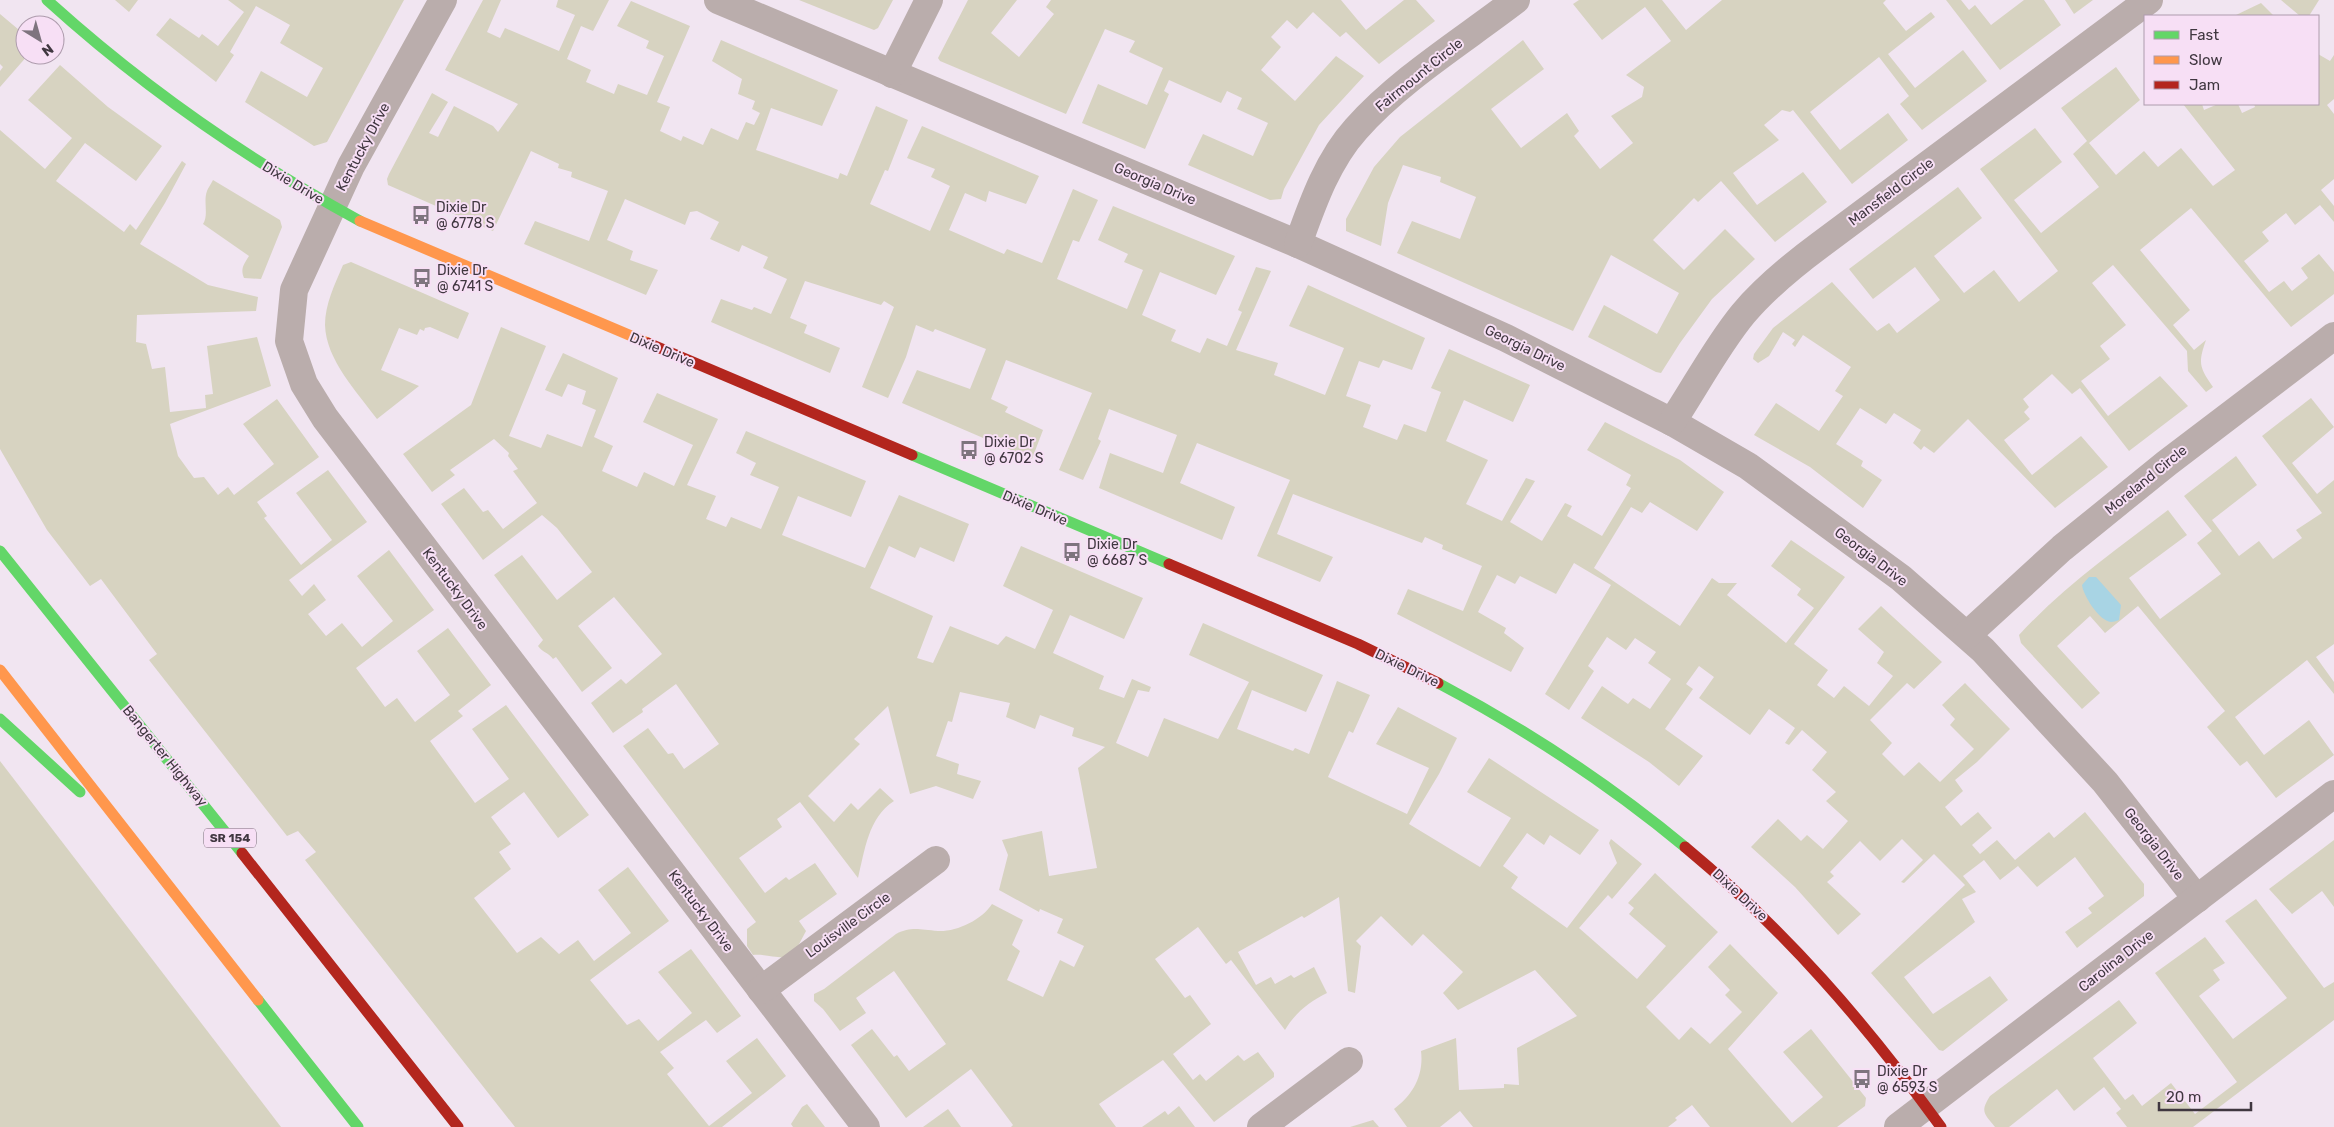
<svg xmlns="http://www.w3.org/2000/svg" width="2334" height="1127" font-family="Rubik,sans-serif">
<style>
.green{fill:#d7d3c1}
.water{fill:#a8d4e4}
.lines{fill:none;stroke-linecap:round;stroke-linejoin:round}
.street{stroke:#baadac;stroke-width:28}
.fast{stroke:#63d668;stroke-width:11}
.slow{stroke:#ff974d;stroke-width:11}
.jam{stroke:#b3261e;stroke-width:11}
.labels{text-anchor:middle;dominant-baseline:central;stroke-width:4;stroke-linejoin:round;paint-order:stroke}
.shield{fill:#f7dff5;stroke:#776976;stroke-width:1}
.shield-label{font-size:12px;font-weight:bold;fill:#403740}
.street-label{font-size:14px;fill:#403740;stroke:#f7dff5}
.poi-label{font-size:14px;fill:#403740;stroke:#f7dff5;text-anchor:start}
</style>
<rect width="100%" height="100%" fill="#f1e5f1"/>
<g class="green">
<path d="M115 0H138L129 12Z"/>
<path d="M228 0H404L327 142 314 146 245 102 261 71 307 97 323 68 280 43 290 25 256 6 230 52 234 55 216 82 156 35 170 18 199 38 202 34 218 46 244 12Z"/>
<path d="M483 0H501L487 32 500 38 505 28 559 51 575 15 556 7 558 0H609L593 31 581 26 567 59 591 70 586 82 614 94 618 84 647 95 664 56 646 48 649 41 617 26 631 1 690 26 657 102 670 107 660 131 681 141 683 136 703 145 711 128 738 140 746 122 754 125 760 113 752 109 755 101 738 94 742 79 712 61 721 40 838 90 822 126 771 108 756 150 838 179 840 173 847 176 876 106 908 120 888 171 885 170 870 204 930 231 950 186 931 177 935 169 907 158 922 126 1039 176 1026 204 989 191 986 202 965 193 949 230 1004 254 1007 249 1042 263 1073 189 1098 200 1079 242 1073 240 1057 279 1127 309 1143 270 1124 262 1128 254 1098 240 1113 206 1235 256 1216 295 1160 272 1142 315 1176 330 1171 341 1200 353 1207 338 1227 346 1242 312 1238 310 1256 267 1271 271 1236 350 1278 363 1274 375 1325 395 1344 348 1289 326 1308 285 1425 338 1412 370 1383 360 1379 368 1359 361 1346 396 1371 405 1363 427 1397 440 1404 424 1426 432 1441 392 1431 388 1449 349 1530 385 1513 422 1464 400 1446 441 1488 460 1466 504 1502 521 1526 478 1535 481 1510 522 1542 541 1565 503 1572 506 1567 516 1602 536 1631 488 1626 485 1631 475 1587 450 1605 422 1680 460 1724 492 1697 531 1650 502 1642 513 1631 507 1594 568 1680 626 1712 578 1719 583H1737L1727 595 1786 643 1814 608 1797 595 1801 589 1771 566 1791 540 1845 577 1794 644 1828 670 1817 685 1834 698 1844 686 1869 706 1893 676 1877 663 1884 652 1858 629 1881 606 1942 662 1914 689 1907 683 1870 720 1892 743 1882 754 1904 776 1919 762 1940 782 1974 749 1950 725 1955 719 1942 705 1965 683 2010 729 1977 762 1955 780 1963 791 1945 807 1961 826 1978 812 1992 828 1972 845 1980 854 1997 840 2015 860 2049 832 2054 838 2085 812 2144 884V896L2077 948 2065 932 2092 913 2088 908 2104 896 2075 857 2037 887 2018 866 2000 880 1984 860 1963 876 1976 892 1962 899 1975 922 1904 977 1933 1014 1990 976 2008 1000 1943 1051 1939 1050 1871 973 1965 885 1934 854 1904 883 1901 882 1923 860 1902 839 1880 861 1860 841 1830 872 1834 876 1827 882 1861 914 1838 935 1795 887 1751 847 1778 819 1801 841 1807 835 1823 849 1848 821 1826 801 1836 792 1812 770 1827 752 1802 730 1789 745 1785 743 1795 728 1769 709 1750 735 1699 698 1714 677 1699 666 1686 684 1693 689 1665 729 1703 756 1679 786 1649 762 1581 718 1602 686 1628 704 1633 698 1650 709 1671 679 1648 663 1656 652 1635 638 1626 650 1607 637 1588 666 1594 671 1569 710 1545 694 1611 585 1574 563 1556 594 1520 576 1515 584 1497 575 1478 612 1506 628 1504 633 1524 648 1511 672 1397 614 1408 589 1463 611 1482 566 1442 549 1443 545 1425 537 1422 543 1293 494 1277 534 1333 557 1320 582 1257 556 1290 480 1197 443 1180 483 1235 507 1222 540 1099 488 1110 453 1163 473 1177 435 1109 409 1098 439 1101 441 1083 480 1059 470 1092 393 1006 360 991 399 1008 407 1005 412 1043 430 1032 459 902 403 917 370 970 389 986 349 935 329 933 332 916 325 906 357 888 398 862 387 894 307 884 301 881 305 805 281 790 318 807 325 804 333 840 348 830 373 711 322 721 299 752 310 754 307 771 314 787 279 763 268 768 257 742 245 739 252 710 239 719 222 697 211 690 212 685 225 625 199 607 240 633 251 630 260 658 270 646 295 524 244 535 221 589 241 608 191 571 177 572 172 558 168 559 164 531 151 493 231 388 185 387 179 389 174 432 93 448 102 429 133 438 137 454 106 493 126 498 132 518 104 445 70Z"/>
<path d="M799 0H893L878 28 874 30Z"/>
<path d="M968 0H1017L991 33 1019 57 1054 14 1046 7 1051 0H1341L1366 30 1404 0H1416L1435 21 1379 64 1346 32 1340 37 1313 12 1297 29 1287 20 1271 37 1281 47 1261 70 1295 101 1336 56 1364 76 1319 125 1284 189 1281 199 1270 200 1188 165 1203 134 1253 156 1268 123 1237 109 1242 98 1227 91 1221 103 1169 80 1164 91 1169 94 1145 149 1082 123 1098 84 1147 105 1163 68 1129 52 1135 41 1105 29 1066 114 940 61 938 58Z"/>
<path d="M1579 0H1662L1686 30 1722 0H1886L1883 3 1906 31 1931 12 1935 17 1888 54 1915 88 1963 50 1987 81 1922 130 1900 104 1909 96 1879 57 1810 112 1840 150 1888 113 1908 140 1852 184 1793 110 1790 112 1782 110 1764 125 1779 140 1733 173 1757 205 1803 172 1827 202 1775 242 1721 181 1698 202 1694 198 1653 240 1684 270 1725 229 1755 259 1712 299 1680 343 1661 373 1656 372 1588 337 1604 305 1657 334 1679 293 1611 255 1573 331 1397 253 1412 221 1460 239 1476 197 1440 182 1441 177 1403 165 1388 203 1381 246 1346 231V219L1374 167 1400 137 1523 40 1544 69 1491 109 1521 148 1567 113 1579 131 1574 136 1600 169 1633 143 1611 116 1642 97 1644 87 1626 75 1671 41 1645 7 1602 40 1573 4Z"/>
<path d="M1946 0H1961L1969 10 1975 5 1991 25 2024 0H2044L2061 25 2000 70Z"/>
<path d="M2065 0H2093L2074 14Z"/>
<path d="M2281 0H2319L2309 16H2300Z"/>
<path d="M2261 3 2274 16H2237L2236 15Z"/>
<path d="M0 14 25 35V55H28L0 87V71L3 67 0 64Z"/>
<path d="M2318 54 2330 61 2334 55V99L2327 105 2334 114V179L2321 190 2334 206V222L2320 205 2295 225 2286 213 2262 232 2269 241 2244 261 2269 292 2284 281 2292 291 2308 278 2301 268 2319 254 2334 272V294L2291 327 2191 208 2140 250 2190 310 2173 325 2194 350 2206 340C2198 363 2199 367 2213 387L2206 392 2188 371 2187 351 2113 265 2092 283 2126 325 2100 346 2110 359 2081 381 2108 416 2160 376 2188 406 2129 451 2080 388 2072 394 2052 374 2023 399 2029 407 2024 412 2030 419 2004 440 2032 475 2081 436 2108 467 2055 508 1968 419 1934 453 1924 446 1921 450 1913 443 1921 430 1894 413 1886 424 1860 408 1836 444 1863 461 1861 466 1882 480 1863 508 1810 467 1754 435 1776 403 1819 431 1843 396 1835 391 1851 367 1803 335 1795 347 1792 344 1795 340 1783 332 1769 356 1758 363 1753 359 1754 354 1773 328 1832 282 1877 331 1889 323 1897 333 1940 300 1915 267 1873 299 1849 269 1958 187 1982 218 1934 256 1964 293 1994 270 2019 302 2058 271 1980 169 2035 128 2062 162 2014 200 2041 233 2099 187 2073 154 2087 141 2061 108 2116 67 2140 100 2089 143 2116 175 2144 151 2158 167 2181 148 2213 186 2235 170 2183 104H2202L2204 110 2218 104H2238L2242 113 2255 107 2254 104H2318Z"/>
<path d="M60 65 108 107 162 146 136 181 85 143 56 181 124 232 130 224 136 230 182 161 186 164 165 203 140 244 208 285 258 297 256 311 137 315 136 342 146 344 152 369 165 367 170 412 206 408 205 395 213 394 207 346 257 337 271 386 170 424 178 456 194 478 204 477 218 495 228 487 234 495 274 464 243 424 277 399 319 457 257 502 267 516 264 518 301 565 332 540 296 493 328 470 367 522 289 580 302 596 314 584 326 600 308 614 326 636 342 623 362 647 393 621 357 576 389 550 434 610 356 668 385 707 397 698 415 722 450 695 417 651 448 628 491 685 458 711 463 716 430 741 475 803 509 779 472 729 506 705 589 815 558 838 524 792 491 817 511 844 499 852 511 869 474 898 517 953 541 937 559 954 578 940 594 961 631 933 598 890 628 867 669 921 590 980 627 1025 639 1019 658 1041 692 1013 658 972 691 949 741 1016 717 1033 706 1020 660 1052 674 1068 667 1074 709 1126 752 1093 726 1061 757 1038 786 1076 722 1127H515L305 860 316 852 298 831 287 836 149 660 157 654 101 579 90 586 47 530 0 449V130L45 169 72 138 28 100Z"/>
<path d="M213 180 280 220 282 227 261 279 244 278C240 269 244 264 249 256L203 224C209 215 203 202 207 191 208 188 211 184 213 180Z"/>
<path d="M351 262 469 313 458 339 430 327 425 328 424 331 420 329 417 335 399 328 381 370 419 386 377 419C357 392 326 360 325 325 325 304 335 284 343 265Z"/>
<path d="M501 327 546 346 509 436 541 448 547 434 582 447 596 410 582 404 586 391 568 384 562 397 545 390 563 353 618 378 594 437 613 446 602 471 637 487 644 472 674 486 693 445 643 422 657 393 718 419 687 485 716 496 706 519 726 527 731 517 761 529 779 487 750 475 756 463 736 453 746 431 866 481 851 517 798 496 782 535 865 568 899 495 969 524 954 562 920 547 915 558 889 546 870 588 933 616 917 658 933 663 950 626 998 645 1006 636 1035 649 1053 610 1003 586 1021 546 1143 598 1124 639 1070 615 1053 653 1104 676 1099 689 1124 698 1132 679 1151 687 1149 692 1138 690 1116 743 1148 757 1164 718 1218 739 1249 682 1189 655 1203 623 1323 675 1306 712 1252 690 1237 729 1293 751 1295 748 1309 754 1337 681 1370 695 1353 733 1349 731 1328 777 1407 814 1429 768 1376 744 1398 707 1457 738 1439 774 1409 824 1480 867 1511 818 1467 792 1489 758 1599 830 1580 855 1550 835 1544 845 1527 833 1503 866 1518 877 1511 888 1567 928 1617 863 1609 843 1611 839 1642 864 1612 899 1608 895 1579 928 1637 979 1666 946 1629 914 1634 908 1628 903 1655 873 1718 932 1646 1007 1679 1040 1691 1027 1710 1044 1742 1012 1725 995 1730 990 1708 967 1730 944 1778 993 1728 1049 1792 1123 1823 1097 1783 1052 1811 1029 1866 1098 1865 1106 1837 1127H1710L1692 1105 1675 1118 1677 1120 1668 1127H1473L1460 1111 1440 1127H1407L1394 1109C1413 1095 1424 1075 1421 1051L1456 1038 1459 1090 1504 1088V1084L1519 1085 1517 1048 1577 1016 1535 970 1458 1010 1443 993 1463 972 1423 934 1412 946 1381 916 1356 941 1361 946 1355 993 1348 991 1339 897 1304 918 1302 916 1238 952 1256 985 1271 977 1275 984 1291 975 1294 978 1314 967 1327 993C1309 1002 1295 1013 1285 1030L1231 960 1226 964 1198 927 1155 959 1185 998 1190 995 1211 1024 1173 1054 1193 1080 1200 1074 1206 1081 1238 1055 1244 1061 1258 1052 1274 1073V1077L1214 1122 1163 1060 1099 1104 1116 1127H1011L1013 1125 971 1069 906 1118 851 1045 872 1029 894 1057 897 1055 909 1071 946 1044 894 971 856 998 866 1013 840 1031 823 1009 814 1001V994L824 989 896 934C912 926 920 930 938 931 956 932 982 920 992 904L1023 920 1012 945 1020 951 1007 980 1043 997 1060 960 1074 967 1084 946 1057 933 1063 919 1040 909 1039 912 999 890 1008 855 1002 840 1042 831 1049 876 1097 868 1078 768 1105 747 1072 736 1074 728 1040 715 1035 729 1006 717 1010 703 960 692 952 722 948 721 936 756 959 764 957 774 981 781 973 799 936 786 910 794 888 706 854 739 860 744 808 796 834 822 851 803 858 810 880 788 894 801C868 818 865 850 858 878L800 802 777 819 782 827 739 858 765 893 786 877 789 880 815 863 837 894 799 921 806 931 797 948 789 957C777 959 767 954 753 955L747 946V929L756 922 623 746 648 728 668 754 673 753 684 769 719 744 676 684 642 709 643 712 613 733 591 703 621 679 626 684 662 654 614 597 578 626 612 668 582 692 556 657 553 659C549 653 542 652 538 646L543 640 494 575 522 555 557 600 592 572 557 528 542 515 483 560 441 504 464 488 483 512 488 510 503 529 537 503 513 471 518 469 508 456 509 453 494 439 450 470 455 475 432 492 403 454 471 405Z"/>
<path d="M2311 398 2334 427 2292 463 2317 494 2334 480V644L2316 657 2334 682V694L2307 660 2235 717 2264 755 2309 720 2334 755 2276 798 2247 761 2240 766 2207 727 2225 711 2138 606 2105 633 2090 616 2057 646 2100 693 2082 709 2021 643 2019 635C2063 587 2117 549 2168 510L2187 535 2129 578 2160 619 2221 574 2197 543 2212 531 2184 496 2236 456 2257 485 2212 520 2239 556 2259 541 2273 559 2302 538 2296 530 2322 513 2262 436Z"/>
<path d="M0 761 281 1127H0Z"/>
<path d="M2334 840V907L2322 891 2292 914 2269 889Z"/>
<path d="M2256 899 2324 988 2334 982V1020L2193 1127H2127L2116 1113 2121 1109 2104 1087 2074 1111 2057 1089 2009 1127H1995C1984 1113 1980 1112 1990 1096L2119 1000 2137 1023 2093 1058 2125 1100 2133 1094 2142 1106 2171 1083 2195 1114 2237 1082 2155 973 2205 937 2225 963 2213 970 2220 980 2199 996 2233 1039 2287 998 2225 921Z"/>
<path d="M807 1104 825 1127H793L791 1124 802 1107Z"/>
<path d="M1179 1106 1195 1127H1142L1165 1111 1168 1115Z"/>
<path d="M948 1109 961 1127H923Z"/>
<path d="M1373 1120 1379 1127H1350Z"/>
</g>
<path class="water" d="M2089 577H2096L2121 605 2119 620C2116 621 2113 622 2111 622 2099 621 2083 595 2082 585Z"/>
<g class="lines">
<g class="street">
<path d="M443 0 351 166 294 290 289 341 304 384 325 418 866 1127"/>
<path d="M718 0 1298 244 1506 338 1672 422 1748 466 1901 578 1983 650 2105 782 2197 899"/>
<path d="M892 74 929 0"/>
<path d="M1298 244C1312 205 1327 161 1356 129 1399 80 1464 40 1516 0"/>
<path d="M1672 422C1696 386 1716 347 1743 314 1765 288 1793 265 1820 245L2149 0"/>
<path d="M1967 635 2062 548 2167 463 2334 336"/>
<path d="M761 990 936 860"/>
<path d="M1261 1127 1349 1061"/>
<path d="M1898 1127 2334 794"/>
</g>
<g class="fast">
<path d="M47 0C143 87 246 159 360 221"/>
<path d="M912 455 1169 564"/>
<path d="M0 551 242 853"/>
<path d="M1438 683C1525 729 1609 784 1685 847"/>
<path d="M0 719 80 792"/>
<path d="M258 1000 358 1127"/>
</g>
<g class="slow">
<path d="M360 221 648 343"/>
<path d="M0 670 258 1000"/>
</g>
<g class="jam">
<path d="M648 343 912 455"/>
<path d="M1169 564 1358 644 1438 683"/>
<path d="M1685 847C1786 931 1864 1021 1941 1127"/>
<path d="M242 853 458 1127"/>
</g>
</g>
<defs>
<g id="bus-bare" transform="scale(1.5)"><path d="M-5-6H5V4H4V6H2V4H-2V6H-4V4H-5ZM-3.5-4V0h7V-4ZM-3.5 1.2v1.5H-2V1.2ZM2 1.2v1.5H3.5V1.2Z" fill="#7e747e" stroke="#f7dff5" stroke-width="2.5" paint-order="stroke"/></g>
</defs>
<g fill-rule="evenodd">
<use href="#bus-bare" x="421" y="215"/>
<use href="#bus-bare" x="422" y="278"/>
<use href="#bus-bare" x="969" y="450"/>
<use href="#bus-bare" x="1072" y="552"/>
<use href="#bus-bare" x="1862" y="1079"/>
</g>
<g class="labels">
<rect class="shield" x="204" y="828.5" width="52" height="19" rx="4"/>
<g class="shield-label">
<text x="230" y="838">SR 154</text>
</g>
<g class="street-label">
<text transform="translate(1419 75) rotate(-39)">Fairmount Circle</text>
<text transform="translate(363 147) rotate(-62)">Kentucky Drive</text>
<text transform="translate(293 183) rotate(31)">Dixie Drive</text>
<text transform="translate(1155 184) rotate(23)">Georgia Drive</text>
<text transform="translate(1891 192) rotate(-37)">Mansfield Circle</text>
<text transform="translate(1525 348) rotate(26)">Georgia Drive</text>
<text transform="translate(662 350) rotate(23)">Dixie Drive</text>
<text transform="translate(2146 480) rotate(-39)">Moreland Circle</text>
<text transform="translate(1035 508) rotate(23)">Dixie Drive</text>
<text transform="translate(1871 557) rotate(37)">Georgia Drive</text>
<text transform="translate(455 589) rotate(53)">Kentucky Drive</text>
<text transform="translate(1407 668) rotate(26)">Dixie Drive</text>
<text transform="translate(165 756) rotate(51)">Bangerter Highway</text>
<text transform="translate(2154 844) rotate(52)">Georgia Drive</text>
<text transform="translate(1740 895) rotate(43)">Dixie Drive</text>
<text transform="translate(701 911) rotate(53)">Kentucky Drive</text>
<text transform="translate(848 925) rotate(-36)">Louisville Circle</text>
<text transform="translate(2116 961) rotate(-38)">Carolina Drive</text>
</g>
<g class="poi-label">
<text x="436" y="207">Dixie Dr<tspan x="436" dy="16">@ 6778 S</tspan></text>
<text x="437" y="270">Dixie Dr<tspan x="437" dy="16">@ 6741 S</tspan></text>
<text x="984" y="442">Dixie Dr<tspan x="984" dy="16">@ 6702 S</tspan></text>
<text x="1087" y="544">Dixie Dr<tspan x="1087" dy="16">@ 6687 S</tspan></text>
<text x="1877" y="1071">Dixie Dr<tspan x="1877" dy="16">@ 6593 S</tspan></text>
</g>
</g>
<rect x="2144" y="15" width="175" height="90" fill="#f7dff5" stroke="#ae9cad"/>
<rect x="2154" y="31" width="25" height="8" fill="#63d668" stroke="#ae9cad"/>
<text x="2189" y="40" font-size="15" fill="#403740">Fast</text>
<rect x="2154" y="56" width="25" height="8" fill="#ff974d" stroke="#ae9cad"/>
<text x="2189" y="65" font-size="15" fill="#403740">Slow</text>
<rect x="2154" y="81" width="25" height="8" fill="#b3261e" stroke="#ae9cad"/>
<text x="2189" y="90" font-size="15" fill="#403740">Jam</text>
<g transform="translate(40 40) rotate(143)"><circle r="24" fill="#f7dff5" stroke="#ae9cad"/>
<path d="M0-4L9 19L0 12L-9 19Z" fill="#7e747e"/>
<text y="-8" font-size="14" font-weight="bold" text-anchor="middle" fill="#403740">N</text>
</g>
<path d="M2159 1102v8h92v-8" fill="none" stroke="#403740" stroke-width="2.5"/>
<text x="2166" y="1102" font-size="15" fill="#403740" stroke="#f7dff5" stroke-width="4" paint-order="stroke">20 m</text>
</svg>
